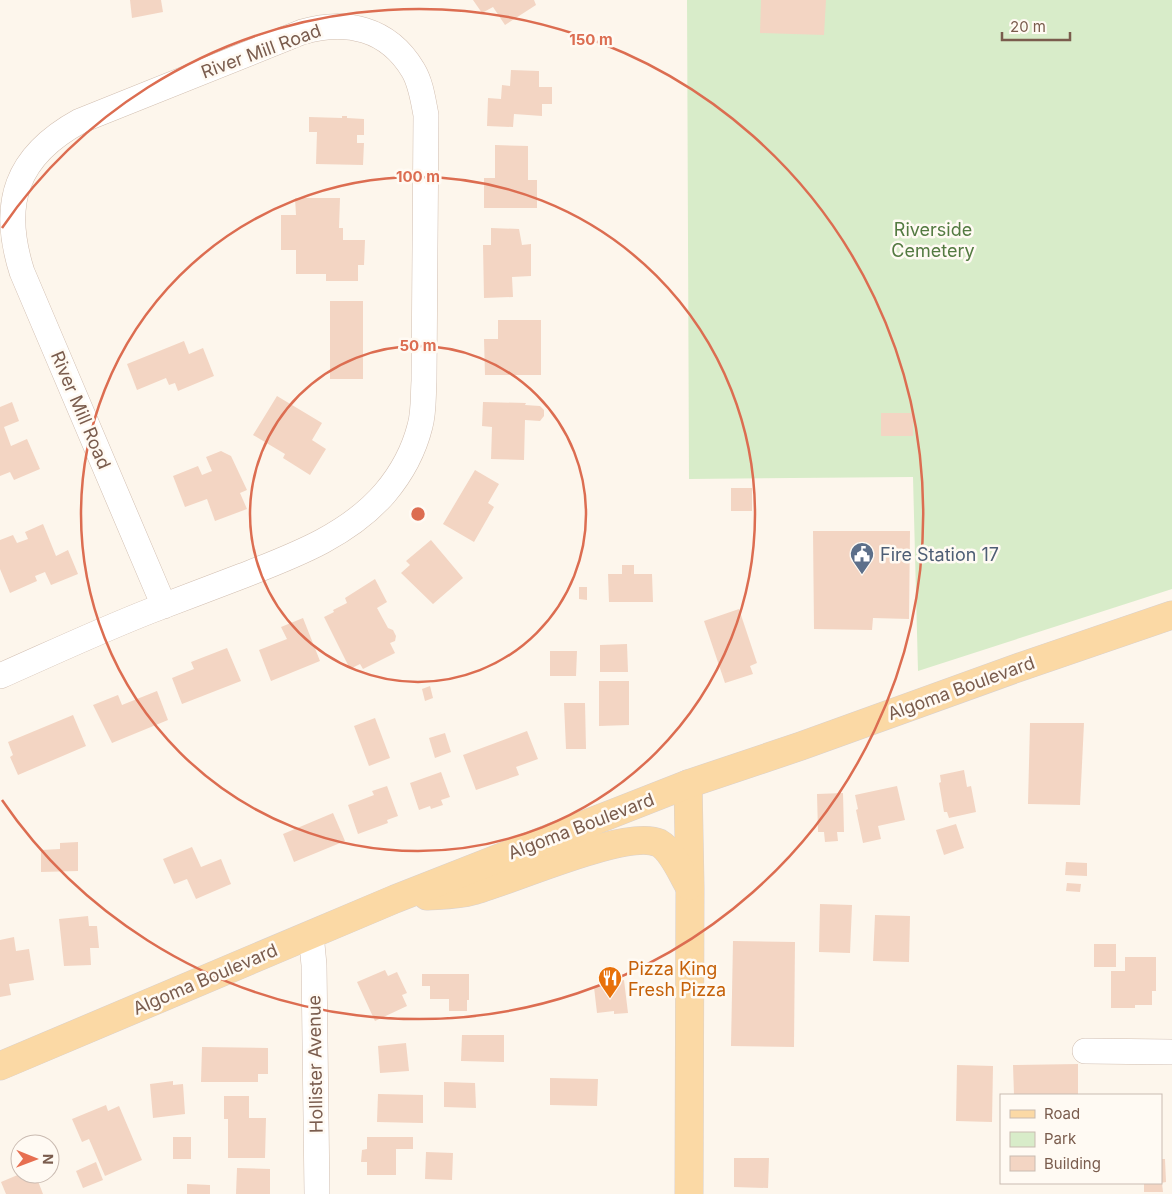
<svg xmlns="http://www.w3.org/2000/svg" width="1172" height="1194" font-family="Inter,sans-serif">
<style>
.green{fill:#d8ecc9}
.building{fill:#f3d5c3}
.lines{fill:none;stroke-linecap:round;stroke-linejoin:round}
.minor-casing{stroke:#d1beb0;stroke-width:26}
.primary-casing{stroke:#dad1cd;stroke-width:29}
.minor{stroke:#fff;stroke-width:25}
.primary{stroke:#fbd9a5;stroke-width:28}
.ring{fill:none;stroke:#dc6d51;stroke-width:2.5}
.labels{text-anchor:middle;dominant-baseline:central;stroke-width:5;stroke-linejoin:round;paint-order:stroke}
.street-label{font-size:18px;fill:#7a5c4d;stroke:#fffaf3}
.park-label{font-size:18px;fill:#537a41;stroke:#fffaf3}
.service-label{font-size:18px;fill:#4e5e75;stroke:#fffaf3;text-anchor:start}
.food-label{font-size:18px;fill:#c56008;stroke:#fffaf3;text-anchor:start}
.centre{fill:#dc6d51;stroke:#fffaf3;stroke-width:2.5}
.ring-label{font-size:15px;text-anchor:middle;font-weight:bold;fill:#dc6d51;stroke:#fffaf3;stroke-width:5;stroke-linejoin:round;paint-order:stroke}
</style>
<rect width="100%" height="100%" fill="#fdf6ec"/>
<path class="green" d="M687 0H1172V589L918 671 913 477 689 479Z"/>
<g class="building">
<path d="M130 0H161L163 12 132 18Z"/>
<path d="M473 0H534L536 5 505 25 493 7 482 13Z"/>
<path d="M761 0H826L824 35 760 33Z"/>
<path d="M511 70 539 71V87H552V104H542V116L514 114 513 127 487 126 488 98 501 99 502 85 510 86Z"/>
<path d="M342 116H347V118L364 119V135H357V143H364L363 165 316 164 317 132H309V117L342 118Z"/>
<path d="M495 145 528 146V180H537V208H484V178H495Z"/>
<path d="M295 198H340L339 228H343V240H365L364 265H358V281H326V274H296V250H281V215H296Z"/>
<path d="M491 228 519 229 522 245 531 244V276L512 277 513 297 484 298 483 245H491Z"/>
<rect x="330" y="301" width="33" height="78"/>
<path d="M498 320H541V375H485L484 339H498Z"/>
<path d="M184 341 189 354 203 348 214 376 178 391 175 383 169 385 166 378 137 390 127 364Z"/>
<path d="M277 396 322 423 312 440 326 449 310 475 283 458 285 454 253 435Z"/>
<path d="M12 402 19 421 4 427 11 446 27 439 40 469 14 480 10 472 0 476V407Z"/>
<path d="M483 402 526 403 525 405 540 406 544 410V416L540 421 525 420 524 460 491 459 492 427 482 426Z"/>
<rect x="881" y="413" width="32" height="23"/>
<path d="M221 451 231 456 247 490 240 493 247 509 215 521 207 499 185 507 173 476 198 466 202 475 212 471 206 457Z"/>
<path d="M475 470 499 484 488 503 494 507 474 542 443 524Z"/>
<rect x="731" y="488" width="21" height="23"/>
<path d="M43 524 56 556 68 550 78 574 51 585 45 572 35 576 37 581 10 593 0 569V540L13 535 17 543 28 539 25 532Z"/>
<path d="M813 531H910L909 619 873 618 872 630 814 629Z"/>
<path d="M431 540 463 578 433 604 401 573 410 565 406 561Z"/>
<path d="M622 565H634V574H652L653 602H609L608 574H622Z"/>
<path d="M375 579 387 602 377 608 388 628 393 630 396 636 395 641 390 643 395 653 363 669 360 664 350 669 324 617 334 612 333 610 347 603 345 598Z"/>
<path d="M579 587H587V600L579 599Z"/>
<path d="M739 609 757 663 750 666 753 674 725 683 704 621Z"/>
<path d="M303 618 320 661 271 681 259 650 287 639 281 627Z"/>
<path d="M627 644 628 672H600V645Z"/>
<path d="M227 648 241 681 182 704 172 678 194 669 191 662Z"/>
<path d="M550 651H577L576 676H550Z"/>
<path d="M599 681H629V725L599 726Z"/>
<path d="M430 686 433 698 425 701 422 689Z"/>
<path d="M157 691 168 720 112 743 93 705 118 695 122 705Z"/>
<path d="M564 703H585L586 749H566Z"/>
<path d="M73 715 86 746 18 775 10 757 13 755 8 742Z"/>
<path d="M375 718 390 758 369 766 354 726Z"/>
<path d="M1030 723H1084L1080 805 1028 804Z"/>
<path d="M527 731 538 759 516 767 519 775 476 790 463 755Z"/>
<path d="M445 733 451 752 435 758 429 738Z"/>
<path d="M964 770 967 787 971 786 976 812 949 818 947 812H944L939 783 941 782 940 775Z"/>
<path d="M441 772 450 797 441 800 443 805 431 809 430 806 419 810 410 783Z"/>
<path d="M387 786 398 816 387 820 388 823 358 834 348 805 374 795 372 791Z"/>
<path d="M897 786 905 820 878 826 881 839 863 843 856 810 858 809 855 795Z"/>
<path d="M843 793 844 832H837L838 841 825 842 824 832H818L817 794Z"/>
<path d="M333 813 345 841 294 862 283 834Z"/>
<path d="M956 824 964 848 944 855 936 830Z"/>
<path d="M78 842V871L41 872V850L60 849V843Z"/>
<path d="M192 847 201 867 221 859 231 884 196 899 187 879 174 884 163 859Z"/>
<path d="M1066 862 1087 863V876L1065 875Z"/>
<path d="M1067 883 1081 884 1080 892 1066 891Z"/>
<path d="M820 904 852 905 850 953 819 952Z"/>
<path d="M875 915 910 916 909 962 873 961Z"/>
<path d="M88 916 89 926H97L99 948H90L91 965 64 966 59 919Z"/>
<path d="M14 937 16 951 29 949 34 980 9 984 11 995 0 997V940Z"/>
<path d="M733 941 795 942 794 1047 731 1046Z"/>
<rect x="1094" y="944" width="22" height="23"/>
<path d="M1125 957H1156V991H1152V1005H1135V1008H1111V971H1125Z"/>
<path d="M385 970 388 976 397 972 407 993 402 995 407 1006 375 1021 357 982Z"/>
<path d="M422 974H469V1000H467V1011H449V999H430V986H422Z"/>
<path d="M624 980 628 1013 614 1014V1011L597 1013 594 987 611 985V982Z"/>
<path d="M462 1035H504V1062L461 1061Z"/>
<path d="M406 1043 409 1071 380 1073 378 1046Z"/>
<path d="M202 1047 268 1048V1074H258V1082H201Z"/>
<path d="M1078 1064V1095H1014L1013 1065Z"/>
<path d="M957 1065 993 1066 992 1122 956 1121Z"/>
<path d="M550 1078 598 1079 597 1106 550 1105Z"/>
<path d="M173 1081V1085L183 1084 185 1114 153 1118 150 1084Z"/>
<path d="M444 1082 475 1083 476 1108 444 1107Z"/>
<path d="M378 1094 423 1095V1123L377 1122Z"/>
<path d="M224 1096H249V1118H266L265 1158H228V1119H224Z"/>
<path d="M106 1105 108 1111 119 1106 142 1160 105 1176 89 1139 82 1142 72 1119Z"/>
<rect x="173" y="1137" width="18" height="22"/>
<path d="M367 1137H413V1149H396V1175H367V1162H361L362 1150 367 1149Z"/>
<path d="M426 1152 453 1153 452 1180 425 1179Z"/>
<path d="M734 1158H769L768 1188 734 1187Z"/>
<path d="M1161 1159H1165L1166 1182 1161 1183Z"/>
<path d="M96 1162 103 1180 83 1188 76 1171Z"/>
<path d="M237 1168 270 1169V1194H236Z"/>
<path d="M20 1174H30L32 1178 36 1176 43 1194H6L1 1182Z"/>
<path d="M1144 1183H1162L1163 1192H1144Z"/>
<path d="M187 1184 210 1185V1194H187Z"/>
</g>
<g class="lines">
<g class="minor-casing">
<g id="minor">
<path d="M0 676C50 654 99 631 150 611 181 599 211 588 242 576 293 556 348 536 385 493 401 474 414 450 420 426 424 412 423 396 424 381L426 115C423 100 421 83 413 70 388 28 346 19 302 32L80 121C16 156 0 203 22 272L164 606"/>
<path d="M311 934 314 965 317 1194"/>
<path d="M1085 1051 1172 1052"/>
</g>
</g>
<g class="primary-casing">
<g id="primary">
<path d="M688 784 690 888 689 1194"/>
<path d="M427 896C441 895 458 895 472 891 511 881 627 828 659 843 673 851 681 873 689 886"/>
<path d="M0 1066 395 899 688 784 801 746 1020 667 1172 615"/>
</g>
</g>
<use href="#minor" class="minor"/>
<use href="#primary" class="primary"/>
</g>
<g class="ring">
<circle cx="418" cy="514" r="168"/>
<circle cx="418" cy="514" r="337"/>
<path d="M2 228A505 505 0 1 1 2 800"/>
</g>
<defs>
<g id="civic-pin" transform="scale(1.25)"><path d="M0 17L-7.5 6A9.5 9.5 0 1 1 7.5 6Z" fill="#5c6f8a" stroke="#fffaf3"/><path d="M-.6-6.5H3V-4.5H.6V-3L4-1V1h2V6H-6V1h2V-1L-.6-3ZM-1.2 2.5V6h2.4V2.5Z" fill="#fff"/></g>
<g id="restaurant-pin" transform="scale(1.25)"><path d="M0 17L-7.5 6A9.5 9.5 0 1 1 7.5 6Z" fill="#e8710a" stroke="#fffaf3"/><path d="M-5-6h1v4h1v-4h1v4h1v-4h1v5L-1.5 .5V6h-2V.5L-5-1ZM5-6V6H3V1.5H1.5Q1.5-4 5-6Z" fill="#fff"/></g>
</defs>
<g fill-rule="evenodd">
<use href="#civic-pin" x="862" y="554"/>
<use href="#restaurant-pin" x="610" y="978"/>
</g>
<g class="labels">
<g class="street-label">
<text transform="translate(261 51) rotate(-20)">River Mill Road</text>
<text transform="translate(81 410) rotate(67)">River Mill Road</text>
<text transform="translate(961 688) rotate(-20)">Algoma Boulevard</text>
<text transform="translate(581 826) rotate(-21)">Algoma Boulevard</text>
<text transform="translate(205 979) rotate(-23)">Algoma Boulevard</text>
<text transform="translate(315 1064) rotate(-91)">Hollister Avenue</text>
</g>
<g class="park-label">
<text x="933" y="229">Riverside<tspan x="933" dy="21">Cemetery</tspan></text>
</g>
<g class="service-label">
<text x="880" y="554">Fire Station 17</text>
</g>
<g class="food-label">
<text x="628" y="968">Pizza King<tspan x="628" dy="21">Fresh Pizza</tspan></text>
</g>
</g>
<circle cx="418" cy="514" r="8" class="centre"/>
<g class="ring-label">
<text x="591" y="45">150 m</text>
<text x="418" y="182">100 m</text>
<text x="418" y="351">50 m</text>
</g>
<rect x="1000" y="1094" width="162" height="90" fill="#fffaf3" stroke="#cabbb1"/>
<rect x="1010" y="1110" width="25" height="8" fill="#fbd9a5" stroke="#cabbb1"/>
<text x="1044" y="1119" font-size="15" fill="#7a5c4d">Road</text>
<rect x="1010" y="1132" width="25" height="15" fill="#d8ecc9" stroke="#cabbb1"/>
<text x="1044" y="1144" font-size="15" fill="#7a5c4d">Park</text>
<rect x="1010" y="1156" width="25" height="15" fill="#f3d5c3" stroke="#cabbb1"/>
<text x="1044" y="1169" font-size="15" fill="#7a5c4d">Building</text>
<g transform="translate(35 1159) rotate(91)"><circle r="24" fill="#fffaf3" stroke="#cabbb1"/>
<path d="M0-4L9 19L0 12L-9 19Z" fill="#e76f51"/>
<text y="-8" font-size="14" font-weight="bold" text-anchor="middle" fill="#7a5c4d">N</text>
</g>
<path d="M1002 32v8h68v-8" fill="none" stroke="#7a5c4d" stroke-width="2.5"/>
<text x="1010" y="32" font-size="15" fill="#7a5c4d" stroke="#fffaf3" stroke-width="4" paint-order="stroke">20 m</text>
</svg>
